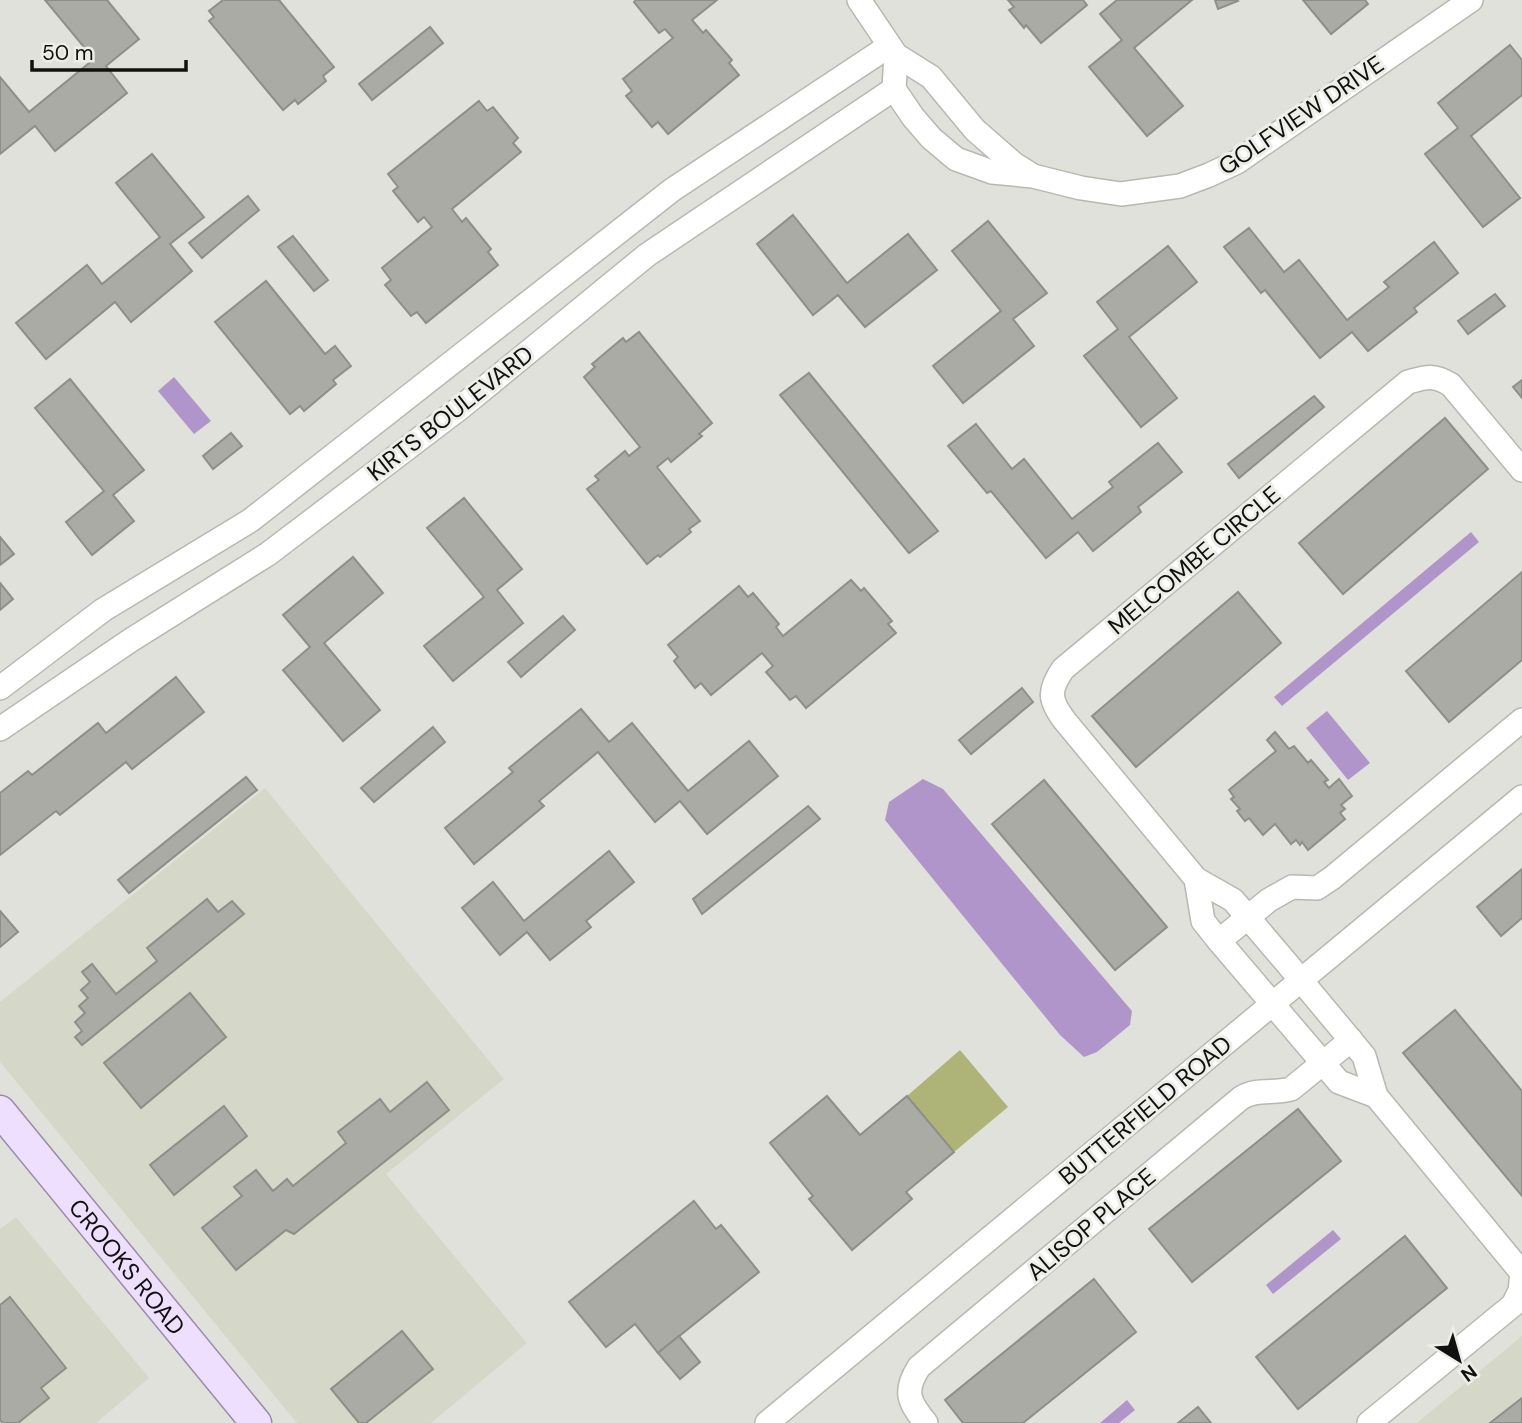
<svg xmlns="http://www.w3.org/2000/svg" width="1522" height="1423" font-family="'DM Sans',sans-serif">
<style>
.built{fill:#d5d7c9}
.green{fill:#aeb377}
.water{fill:#b095ca}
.building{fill:#aaaba5;stroke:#8f8f89;stroke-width:2}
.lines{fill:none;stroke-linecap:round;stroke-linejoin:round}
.minor-casing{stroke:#b8b8b2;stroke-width:26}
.major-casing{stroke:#9a89ab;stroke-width:33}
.minor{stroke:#fff;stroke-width:23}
.major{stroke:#efdfff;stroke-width:30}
.labels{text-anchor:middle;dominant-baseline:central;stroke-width:6;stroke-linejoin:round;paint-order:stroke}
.street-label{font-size:24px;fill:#10110e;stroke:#eeeee8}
</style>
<rect width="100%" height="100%" fill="#e1e1db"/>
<g class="built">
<path d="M265 788 504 1079 386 1174 527 1343 431 1423H297L0 1062V1002Z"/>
<path d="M16 1217 149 1378 96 1423H0V1229Z"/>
<path d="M1522 1336V1423H1417Z"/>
</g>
<path class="green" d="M960 1050 1008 1107 954 1152 907 1096Z"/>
<g class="water">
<path d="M174 377 211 421 194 434 158 391Z"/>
<path d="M1471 532 1479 542 1282 706 1274 697Z"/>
<path d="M1327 711 1370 763 1348 780 1306 728Z"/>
<path d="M923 779 943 789 1132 1011 1130 1025 1097 1052 1084 1057 1060 1035 885 820 889 802Z"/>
<path d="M1333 1230 1341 1239 1273 1294 1266 1285Z"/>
<path d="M1127 1400 1135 1410 1119 1423H1100Z"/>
</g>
<g class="building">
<path d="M45 0H107L139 39 106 66 127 93 55 151 35 126 0 154V77L29 112 94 59Z"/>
<path d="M223 0H279L334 67 323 76 326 81 298 104 295 100 283 110 209 21 214 17 209 11Z"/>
<path d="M636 0H717L692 20 703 33 706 30 732 60 729 63 739 75 668 134 658 122 652 127 626 96 632 91 623 79 673 38 665 29 659 33 634 2Z"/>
<path d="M1008 0H1083L1087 5 1041 43 1026 25 1024 28 1009 10 1014 7Z"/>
<path d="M1117 0H1192L1134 48 1183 106 1147 136 1089 67 1122 40 1100 14Z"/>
<path d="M1215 0H1237L1238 1 1218 9Z"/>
<path d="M1303 0H1365L1368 4 1331 34Z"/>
<path d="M430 27 443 43 372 100 359 84Z"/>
<path d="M1510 45 1522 60V95L1471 136 1520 198 1483 227 1425 154 1458 128 1438 103Z"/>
<path d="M479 101 487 111 493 107 518 138 513 143 521 152 452 209 462 222 466 218 491 249 488 252 498 265 426 323 417 312 411 316 385 285 391 280 382 268 432 227 424 217 418 222 393 191 398 187 388 174Z"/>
<path d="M152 154 204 217 170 244 192 271 131 322 115 302 46 359 16 323 87 265 102 284 160 237 116 183Z"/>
<path d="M248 196 259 210 202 258 189 243Z"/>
<path d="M793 215 847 283 908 234 937 270 865 327 838 295 813 315 757 244Z"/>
<path d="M988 221 1047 293 1013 319 1034 346 963 403 933 366 1001 311 952 251Z"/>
<path d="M1249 228 1284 272 1299 260 1347 320 1389 287 1384 282 1434 242 1458 273 1414 308 1417 312 1368 351 1352 332 1320 358 1265 290 1261 293 1224 247Z"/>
<path d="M293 236 328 280 314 291 278 247Z"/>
<path d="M1168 246 1197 282 1129 337 1177 398 1141 427 1084 356 1118 329 1097 302Z"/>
<path d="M266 281 325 354 335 346 351 366 333 380 336 384 304 411 300 406 290 414 215 322Z"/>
<path d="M1495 294 1505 306 1468 334 1458 321Z"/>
<path d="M639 332 712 423 699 434 702 436 671 462 668 458 657 467 700 521 689 529 691 532 660 557 658 555 647 564 587 489 599 480 595 476 625 451 629 456 640 447 584 377 595 367 592 364 623 338 626 342Z"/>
<path d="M809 373 938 531 909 553 780 395Z"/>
<path d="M70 379 144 470 113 495 134 521 92 555 66 522 104 491 35 408Z"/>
<path d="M1522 380V398L1513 387Z"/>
<path d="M1314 396 1324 407 1239 478 1228 464Z"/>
<path d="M1445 418 1488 469 1343 594 1299 543Z"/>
<path d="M976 424 1012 469 1024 459 1072 519 1113 487 1109 482 1158 443 1182 472 1138 507 1141 512 1093 551 1078 532 1046 558 991 491 987 493 948 446Z"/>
<path d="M231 433 242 446 213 469 203 456Z"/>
<path d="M464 498 522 569 497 590 523 623 453 681 424 646 484 597 427 528Z"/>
<path d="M0 537 14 554 0 565Z"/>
<path d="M353 557 383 593 324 643 380 710 343 741 283 670 310 647 283 615Z"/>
<path d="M1522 572V660L1449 722 1406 671Z"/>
<path d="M851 580 861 591 864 588 892 621 888 624 896 633 806 708 796 696 790 700 766 672 773 666 762 653 711 695 701 683 695 688 674 661 678 657 668 645 739 586 748 597 753 593 779 624 776 627 783 636Z"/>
<path d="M0 583 13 599 0 610Z"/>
<path d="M1238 592 1281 643 1136 767 1092 716Z"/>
<path d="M563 616 575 630 521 677 508 662Z"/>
<path d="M176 677 204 712 132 769 126 762 60 815 56 811 0 855V793L28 771 32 775 98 723 106 733Z"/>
<path d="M1022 688 1033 702 971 754 959 740Z"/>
<path d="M581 709 609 742 632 723 688 791 749 741 778 776 707 834 680 801 655 822 598 752 539 801 544 806 474 864 445 828 513 772 509 768Z"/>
<path d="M433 727 445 742 374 802 361 788Z"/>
<path d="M1275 732 1289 749 1294 746 1308 763 1311 760 1328 780 1324 782 1329 788 1339 779 1352 796 1341 805 1345 809 1340 813 1345 819 1308 850 1302 842 1300 845 1296 840 1291 844 1275 824 1263 835 1249 818 1245 821 1237 811 1240 809 1231 799 1234 797 1229 790 1276 751 1267 740Z"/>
<path d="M246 777 257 790 129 893 118 880Z"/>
<path d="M1044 780 1167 927 1115 970 992 824Z"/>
<path d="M808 806 820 819 702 914 693 899Z"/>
<path d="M609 851 634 882 586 921 591 927 550 960 527 932 500 955 462 908 493 882 524 921Z"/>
<path d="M1522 869V918L1501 936 1477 907Z"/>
<path d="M207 899 218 912 232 901 244 914 82 1045 75 1037 82 1031 75 1022 85 1013 79 1006 88 998 81 990 90 982 82 972 92 964 116 994 157 961 147 948Z"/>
<path d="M0 911 18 932 0 947Z"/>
<path d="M190 993 226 1037 141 1108 104 1063Z"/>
<path d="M1455 1010 1522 1091V1196L1403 1053Z"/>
<path d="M427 1082 449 1110 294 1234 286 1230 236 1270 202 1228 242 1196 234 1187 256 1170 273 1191 287 1179 293 1186 346 1143 338 1132 380 1099 390 1112Z"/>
<path d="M827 1096 860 1135 907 1096 954 1152 906 1192 912 1199 852 1250 809 1199 813 1196 770 1143Z"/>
<path d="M224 1106 247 1136 174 1195 150 1165Z"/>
<path d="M1298 1109 1341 1161 1192 1282 1149 1229Z"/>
<path d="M694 1201 716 1229 721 1225 759 1272 658 1353 635 1324 606 1347 569 1302Z"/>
<path d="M1405 1236 1447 1288 1298 1409 1256 1357Z"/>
<path d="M1094 1279 1136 1332 1023 1423H963L945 1400Z"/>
<path d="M10 1297 66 1368 41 1388 49 1398 18 1423H3L0 1420V1305Z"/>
<path d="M402 1331 433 1369 366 1423H359L331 1389Z"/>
<path d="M679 1336 700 1362 680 1379 658 1353Z"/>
<path d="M1522 1398V1423H1490Z"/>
<path d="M1198 1407 1211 1423H1178Z"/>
</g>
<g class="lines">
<g class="minor-casing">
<g id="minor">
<path d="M859 0 896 55 931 77 975 130 1014 164 1030 174"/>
<path d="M896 55 894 89 913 117 931 138 956 159 992 172 1033 176 1081 188 1121 194 1180 186 1209 175 1237 162 1471 0"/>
<path d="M0 688 103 610 251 520 672 190 889 46"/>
<path d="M0 729 131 640 268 554 460 408 647 255 894 89"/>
<path d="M1196 879 1203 921 1219 941 1339 1082 1376 1096"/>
<path d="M1219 941 1269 900 1292 887 1317 888 1332 878 1522 720"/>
<path d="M767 1423 1522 797"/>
<path d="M926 1423C909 1402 903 1392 919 1367L1241 1098C1257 1088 1273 1094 1291 1089L1351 1040"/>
<path d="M1369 1423 1513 1305 1520 1291 1522 1273 1376 1096 1364 1056 1285 961 1233 900 1196 879 1065 721C1049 700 1048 691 1063 669L1408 382C1426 377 1434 374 1451 385L1522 470"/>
</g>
</g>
<g class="major-casing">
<g id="major">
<path id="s1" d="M0 1111 256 1423"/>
</g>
</g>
<use href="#minor" class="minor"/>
<use href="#major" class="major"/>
</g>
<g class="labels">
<g class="street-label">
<text transform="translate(1301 115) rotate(-34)">GOLFVIEW DRIVE</text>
<text transform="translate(450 413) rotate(-38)">KIRTS BOULEVARD</text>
<text transform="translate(1194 560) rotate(-40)">MELCOMBE CIRCLE</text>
<text transform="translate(1145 1110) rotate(-40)">BUTTERFIELD ROAD</text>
<text transform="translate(1091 1224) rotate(-40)">ALISOP PLACE</text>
<text stroke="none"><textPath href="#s1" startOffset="201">CROOKS ROAD</textPath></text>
</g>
</g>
<g transform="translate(1459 1360) rotate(143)" stroke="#eeeee8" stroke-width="5" paint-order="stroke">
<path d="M0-5L12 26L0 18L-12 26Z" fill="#10110e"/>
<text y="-10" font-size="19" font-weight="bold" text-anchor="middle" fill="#10110e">N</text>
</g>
<path d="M32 60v10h154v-10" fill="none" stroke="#10110e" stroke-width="3.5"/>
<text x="42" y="60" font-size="21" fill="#10110e" stroke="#eeeee8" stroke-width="5" paint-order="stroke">50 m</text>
</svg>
